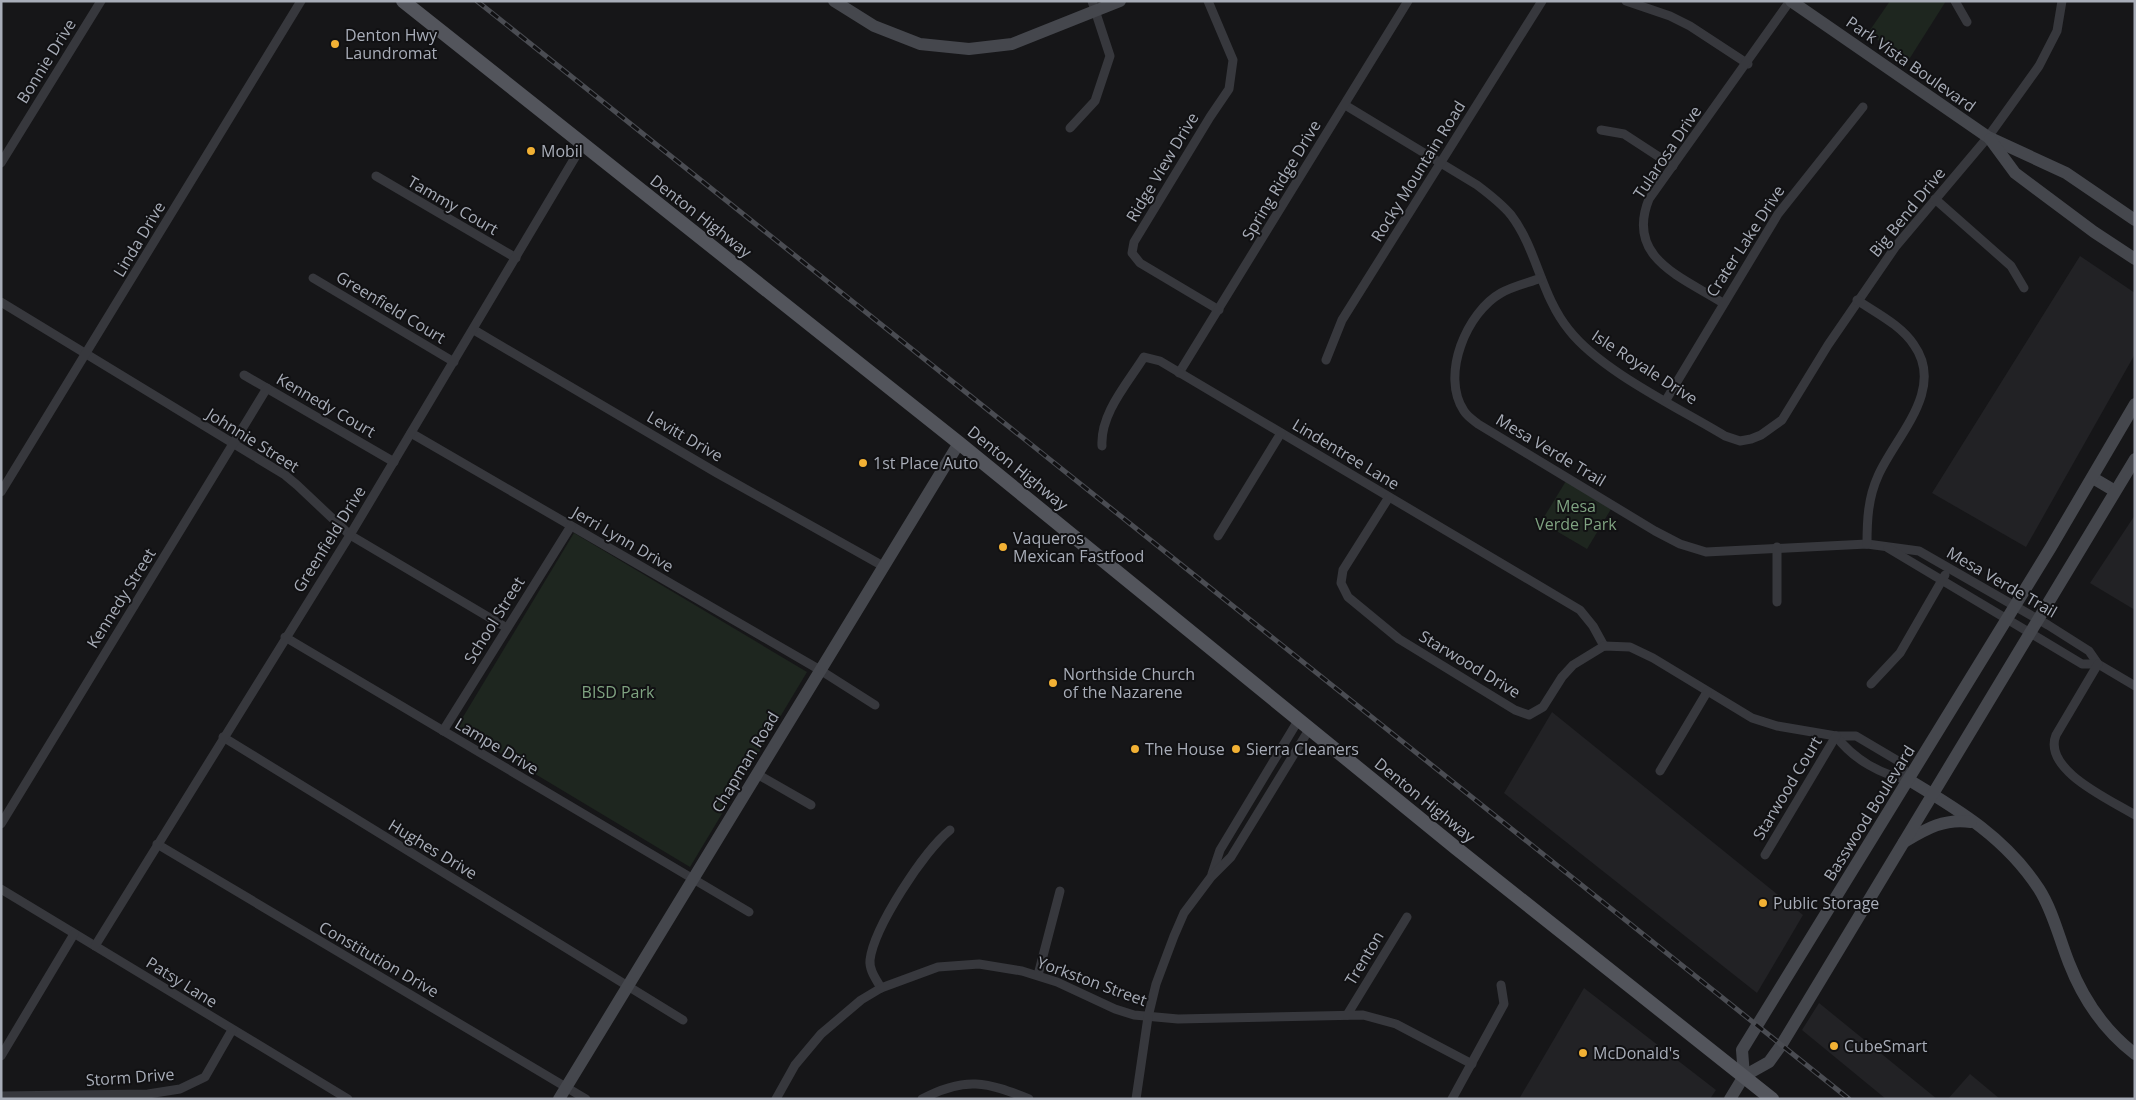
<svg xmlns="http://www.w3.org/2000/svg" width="2136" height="1100" font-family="'Open Sans',sans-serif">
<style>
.built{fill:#222225}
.green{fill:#1e261f}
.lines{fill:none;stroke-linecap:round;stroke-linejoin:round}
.street{stroke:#37383d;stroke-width:9}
.secondary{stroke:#45474d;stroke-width:12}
.primary{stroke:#53555c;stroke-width:14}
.rail-casing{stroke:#4a4c52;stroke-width:5}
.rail{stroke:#111113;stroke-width:3;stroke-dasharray:9;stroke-linecap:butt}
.poi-dot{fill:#f2b134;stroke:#111113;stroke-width:2}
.labels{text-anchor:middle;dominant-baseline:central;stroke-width:4;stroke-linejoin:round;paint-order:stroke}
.poi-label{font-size:16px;fill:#a8adb8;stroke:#111113;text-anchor:start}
.street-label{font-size:16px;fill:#a8adb8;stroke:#111113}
.park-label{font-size:16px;fill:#7fa381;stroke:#111113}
</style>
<rect width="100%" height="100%" fill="#161618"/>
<g class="built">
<path d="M2080 256 2135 293V354L2026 547 1932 493Z"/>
<path d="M2135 515V610L2090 583Z"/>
<path d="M1552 712 1803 915 1757 993 1504 793Z"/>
<path d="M1584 988 1716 1090 1710 1099H1519Z"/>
<path d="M1819 1003 1937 1099H1886L1802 1030Z"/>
<path d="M1970 1074 2000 1099H1948Z"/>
</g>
<g class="green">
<path d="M1890 1H1946L1908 61 1868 33Z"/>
<path d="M1566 481 1611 509 1587 549 1541 522Z"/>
<path d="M574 533 807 672 690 867 457 727Z"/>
</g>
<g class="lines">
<g class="street">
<path d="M1208 1 1233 60 1229 89 1210 117 1134 242 1132 253 1140 263 1219 310"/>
<path d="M1626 1 1670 16 1690 26 1748 64"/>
<path d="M1955 1 1967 22"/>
<path d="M1345 105 1477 185C1489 194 1501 203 1511 215 1537 249 1541 296 1569 330 1601 371 1679 408 1725 436L1740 441 1751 439 1761 435 1782 420 1828 345 1896 246 1988 137 2039 66 2057 31 2062 1"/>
<path d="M1070 128 1095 101 1110 56 1092 1"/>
<path d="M1601 130 1624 134 1673 166"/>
<path d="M1 163 101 1"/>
<path d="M376 176 516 258"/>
<path d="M1935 199 2011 266 2024 288"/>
<path d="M313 278 454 362"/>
<path d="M1541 278C1528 283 1513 286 1501 293 1467 312 1440 375 1464 411 1467 416 1473 420 1478 424L1655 531 1680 544 1706 552 1867 544 1919 551 2048 625 2089 651 2098 664 2135 686"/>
<path d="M1857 300C1876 313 1901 325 1914 345 1946 390 1895 437 1878 476 1868 498 1867 520 1867 544"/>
<path d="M1 302 285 475 297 485 350 535 507 628"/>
<path d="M1723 303C1682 277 1625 258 1649 199L1790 1"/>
<path d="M474 330 717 473 883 566"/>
<path d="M1326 360 1342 320 1542 1"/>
<path d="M1179 373 1408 1"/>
<path d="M244 375 394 462"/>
<path d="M1666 400 1778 214 1863 107"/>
<path d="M411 433 820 670 875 705"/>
<path d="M1102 446C1100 414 1127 384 1144 357L1160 361 1580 610 1593 626 1604 646"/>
<path d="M1 492 301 1"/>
<path d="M1389 497 1343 570 1341 583 1348 597 1399 639 1515 710 1529 715 1543 707 1562 677 1573 665 1604 646 1630 647 1653 658 1752 718 1777 726 1836 736H1856L1900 762 1909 780"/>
<path d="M1218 536 1281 433"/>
<path d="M1888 548 2082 664H2098"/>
<path d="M1777 602V547"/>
<path d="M285 637 749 912"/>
<path d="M2098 664 2056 735C2042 770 2111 800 2135 815"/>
<path d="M1871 684 1900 653 1945 575"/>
<path d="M443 731 571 526"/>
<path d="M1836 736C1853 759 1881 775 1909 780"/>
<path d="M223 737 683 1020"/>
<path d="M1660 771 1707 692"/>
<path d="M757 774 811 805"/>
<path d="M1 824 267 388"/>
<path d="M157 844 586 1099"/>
<path d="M1765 855 1836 736"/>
<path d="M1212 874 1220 850 1299 719"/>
<path d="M1 889 348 1099"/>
<path d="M95 946 350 535 583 144"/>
<path d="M1038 975 1060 891"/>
<path d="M881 988C876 979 869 970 870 960 874 927 924 851 950 830"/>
<path d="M1347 1015 1407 917"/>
<path d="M1 1056 74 934"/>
<path d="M1 1096 148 1094 180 1089 205 1077 232 1030"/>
<path d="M776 1099 795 1065 821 1034 861 1000 881 988 938 967 979 964 1022 971 1057 982 1115 1009 1134 1015 1178 1019 1363 1015 1396 1024 1472 1064"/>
<path d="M922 1099C965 1076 987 1082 1029 1099"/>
<path d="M1136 1099 1148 1017 1156 984 1174 936 1184 913 1211 877 1231 857 1310 728"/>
<path d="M1452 1099 1504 1004 1501 985"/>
</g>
<g class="secondary">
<path d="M834 1 874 26 920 44 969 49 1012 44 1120 1"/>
<path d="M1791 1 1988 137 2066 173 2135 220"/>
<path d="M1990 139 2015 173 2094 232 2135 259"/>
<path d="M2093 478 2115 491"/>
<path d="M1909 780C1959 810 2006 838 2039 889 2053 911 2059 938 2069 963 2083 999 2105 1031 2135 1054"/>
<path d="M1904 842C1926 829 1944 818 1971 822"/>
<path d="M1744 1076 1742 1050 2051 547 2135 404"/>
<path d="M1744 1076 1769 1062 1782 1044 2135 459"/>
<path d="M559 1099 959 443"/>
<path d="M1730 1099 1744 1076"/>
</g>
<path class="primary" d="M403 1 959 443 1456 848 1772 1099"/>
<g class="rail-casing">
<path id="rail" d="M477 1 1849 1099"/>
</g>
<use href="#rail" class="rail"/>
</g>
<g class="poi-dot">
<circle cx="335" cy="44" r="5"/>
<circle cx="531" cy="151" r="5"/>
<circle cx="863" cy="463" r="5"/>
<circle cx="1003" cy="547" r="5"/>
<circle cx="1053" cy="683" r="5"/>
<circle cx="1135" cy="749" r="5"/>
<circle cx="1236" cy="749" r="5"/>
<circle cx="1763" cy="903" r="5"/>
<circle cx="1834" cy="1046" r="5"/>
<circle cx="1583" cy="1053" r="5"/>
</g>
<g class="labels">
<g class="poi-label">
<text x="345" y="35">Denton Hwy<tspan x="345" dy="18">Laundromat</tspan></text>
<text x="541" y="151">Mobil</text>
<text x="873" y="463">1st Place Auto</text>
<text x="1013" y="538">Vaqueros<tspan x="1013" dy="18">Mexican Fastfood</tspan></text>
<text x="1063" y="674">Northside Church<tspan x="1063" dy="18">of the Nazarene</tspan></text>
<text x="1145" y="749">The House</text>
<text x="1246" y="749">Sierra Cleaners</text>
<text x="1773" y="903">Public Storage</text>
<text x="1844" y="1046">CubeSmart</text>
<text x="1593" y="1053">McDonald's</text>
</g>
<g class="street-label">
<text transform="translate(46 61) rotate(-58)">Bonnie Drive</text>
<text transform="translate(1911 64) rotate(35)">Park Vista Boulevard</text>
<text transform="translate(1667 152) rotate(-56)">Tularosa Drive</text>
<text transform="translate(1162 167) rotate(-59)">Ridge View Drive</text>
<text transform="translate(1418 171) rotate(-58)">Rocky Mountain Road</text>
<text transform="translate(1281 180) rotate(-59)">Spring Ridge Drive</text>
<text transform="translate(453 205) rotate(30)">Tammy Court</text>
<text transform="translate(1907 212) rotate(-51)">Big Bend Drive</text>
<text transform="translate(701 216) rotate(38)">Denton Highway</text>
<text transform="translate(139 239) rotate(-59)">Linda Drive</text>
<text transform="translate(1745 241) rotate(-57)">Crater Lake Drive</text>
<text transform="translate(391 307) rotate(31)">Greenfield Court</text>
<text transform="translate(1645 367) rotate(33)">Isle Royale Drive</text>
<text transform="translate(326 405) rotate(30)">Kennedy Court</text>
<text transform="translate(685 436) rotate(30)">Levitt Drive</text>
<text transform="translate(253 440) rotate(32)">Johnnie Street</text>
<text transform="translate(1551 450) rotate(31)">Mesa Verde Trail</text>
<text transform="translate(1346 454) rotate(31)">Lindentree Lane</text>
<text transform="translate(1018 468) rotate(39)">Denton Highway</text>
<text transform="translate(329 539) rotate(-58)">Greenfield Drive</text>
<text transform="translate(623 539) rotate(30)">Jerri Lynn Drive</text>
<text transform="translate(2002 582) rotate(30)">Mesa Verde Trail</text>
<text transform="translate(121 598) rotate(-58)">Kennedy Street</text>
<text transform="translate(494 620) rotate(-58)">School Street</text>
<text transform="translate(1470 664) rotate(31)">Starwood Drive</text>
<text transform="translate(497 746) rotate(31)">Lampe Drive</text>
<text transform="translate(745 762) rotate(-59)">Chapman Road</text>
<text transform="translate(1787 788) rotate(-59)">Starwood Court</text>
<text transform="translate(1425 800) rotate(39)">Denton Highway</text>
<text transform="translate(1869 813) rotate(-58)">Basswood Boulevard</text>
<text transform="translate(433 849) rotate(31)">Hughes Drive</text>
<text transform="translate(1364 958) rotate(-59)">Trenton</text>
<text transform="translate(379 959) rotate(30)">Constitution Drive</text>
<text transform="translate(1092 981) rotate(20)">Yorkston Street</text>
<text transform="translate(182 982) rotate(32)">Patsy Lane</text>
<text transform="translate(130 1077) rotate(-4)">Storm Drive</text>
</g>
<g class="park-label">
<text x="1576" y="506">Mesa<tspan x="1576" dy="18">Verde Park</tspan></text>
<text x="618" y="692">BISD Park</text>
</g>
</g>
<rect width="2136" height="1100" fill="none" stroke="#a8adb8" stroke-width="5"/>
</svg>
